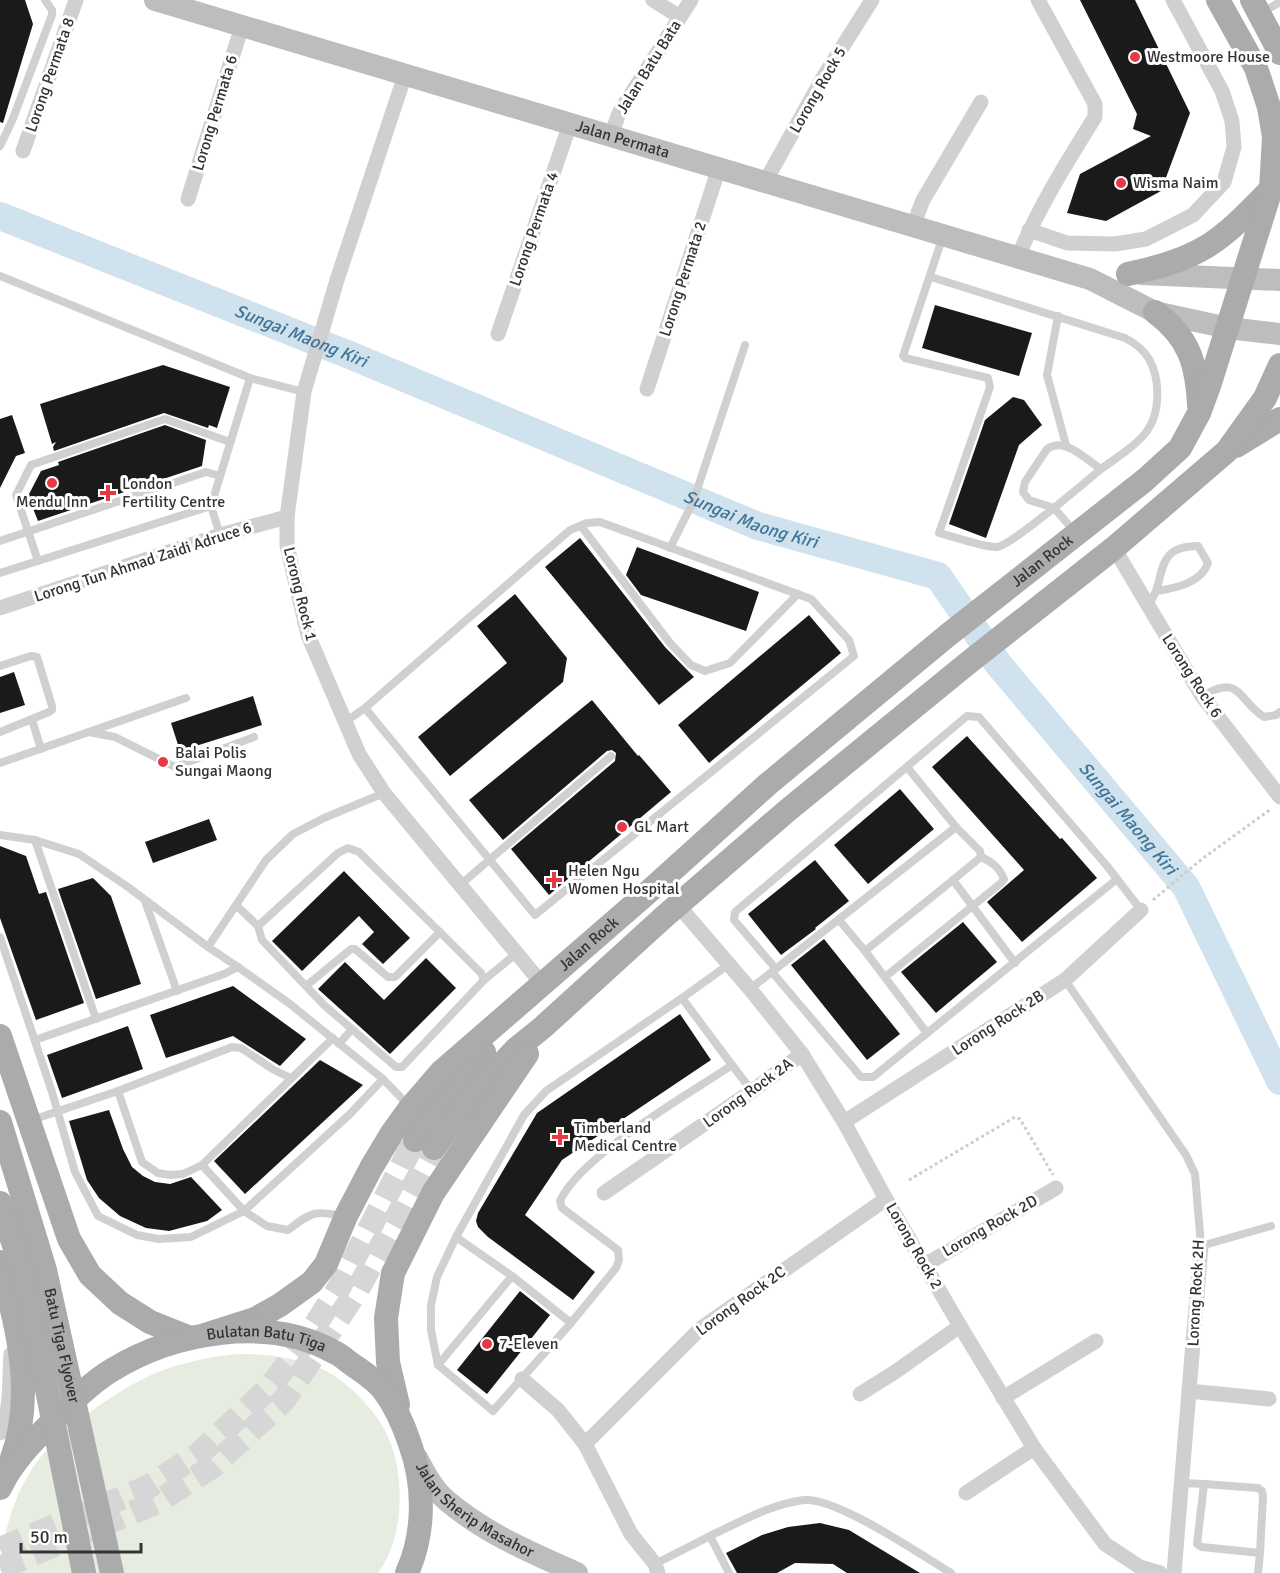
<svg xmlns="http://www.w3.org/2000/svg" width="1280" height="1573" font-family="Signika,sans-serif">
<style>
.green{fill:#e6ecdf}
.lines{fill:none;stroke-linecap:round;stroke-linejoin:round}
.river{stroke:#cfe2ee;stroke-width:28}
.building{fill:#1a1a1a}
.primary-tunnel{stroke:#d6d6d6;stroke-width:24;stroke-dasharray:24 12;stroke-linecap:butt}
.path{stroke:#cdcdcd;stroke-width:3;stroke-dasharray:3 3;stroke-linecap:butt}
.lane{stroke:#d0d0d0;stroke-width:8}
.street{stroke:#d0d0d0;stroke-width:15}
.secondary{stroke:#bdbdbd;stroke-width:22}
.primary{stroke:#ababab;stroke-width:24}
.primary-bridge{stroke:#ababab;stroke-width:24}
.poi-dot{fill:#e63946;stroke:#fff;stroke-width:2}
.labels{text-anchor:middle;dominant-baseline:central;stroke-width:6;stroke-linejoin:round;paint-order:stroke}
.poi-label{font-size:16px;fill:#333;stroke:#fff;text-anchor:start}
.street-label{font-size:16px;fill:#333;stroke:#fff}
.water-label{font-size:18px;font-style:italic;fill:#3f7597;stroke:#fff}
</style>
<rect width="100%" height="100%" fill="#fff"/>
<path class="green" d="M242 1354C274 1354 318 1361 343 1382 362 1397 383 1421 391 1444 405 1483 403 1540 378 1573H2C0 1555 3 1541 8 1524 13 1505 21 1486 32 1469 56 1432 125 1383 166 1369 191 1361 217 1355 242 1354Z"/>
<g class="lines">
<path class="river" id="s1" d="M0 216 352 356 758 526 938 576 999 665 1186 887 1280 1081"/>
</g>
<g class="building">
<path d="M0 0H25L33 24 3 123 0 122Z"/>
<path d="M1080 0H1135L1190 113 1161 191 1106 221 1067 213 1080 174 1151 136 1133 129 1137 114Z"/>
<path d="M935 305 1032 333 1019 376 922 348Z"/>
<path d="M163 365 230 387 217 428 209 425 208 428 164 413 54 451 53 447 56 442 52 444 40 404Z"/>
<path d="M1013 397 1024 400 1042 425 1019 445 986 538 949 524 985 420Z"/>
<path d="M12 415 25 453 16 456 0 488V419Z"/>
<path d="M165 425 206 440 202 466 38 521 28 496 41 471 59 465 58 462Z"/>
<path d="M580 538 665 647 694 677 659 705 545 567Z"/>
<path d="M637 547 759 592 746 631 641 595 626 575Z"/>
<path d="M515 594 567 658 563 682 450 776 418 737 507 663 477 626Z"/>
<path d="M809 615 841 653 709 763 678 725Z"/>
<path d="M14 672 25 705 0 713V677Z"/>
<path d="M253 696 262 725 180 751 171 723Z"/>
<path d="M592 700 638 756 639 755 671 792 549 895 511 849 615 761 616 753 612 750 607 751 503 840 469 800Z"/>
<path d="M967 736 1060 839 1062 838 1097 878 1022 942 987 902 1024 870 932 767Z"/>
<path d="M900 789 934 829 868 884 834 845Z"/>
<path d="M209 819 217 840 153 863 145 842Z"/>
<path d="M0 846 26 856 39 894 46 892 84 1003 36 1020 0 918Z"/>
<path d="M815 860 849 901 815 928 816 929 781 955 748 914Z"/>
<path d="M344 871 410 938 383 964 362 944 374 932 359 916 302 971 272 941Z"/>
<path d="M93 878 111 896 141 984 96 999 58 889Z"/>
<path d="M963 922 997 962 936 1013 901 972Z"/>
<path d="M824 939 900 1034 867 1060 791 965Z"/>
<path d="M426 958 456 988 390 1054 318 989 345 962 384 1000Z"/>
<path d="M233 986 306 1039 280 1066 233 1036 166 1058 150 1015Z"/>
<path d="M680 1014 711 1060 562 1160 525 1215 595 1272 573 1300 488 1237 478 1227 476 1221 478 1213 537 1113Z"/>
<path d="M128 1026 143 1069 62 1098 47 1055Z"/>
<path d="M320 1060 363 1085 245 1194 214 1161Z"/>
<path d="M109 1110 123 1149 132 1167 143 1176 155 1182 170 1184 191 1177 222 1210 207 1221 169 1231 146 1228 120 1216 99 1198 87 1180 69 1121Z"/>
<path d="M520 1291 550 1315 487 1394 457 1370Z"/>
<path d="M820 1523 849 1530 920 1573H847L833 1564 795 1563 777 1573H737L726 1553 762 1535 788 1527Z"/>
</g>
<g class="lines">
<g class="primary-tunnel">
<path d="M0 1549 148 1487 200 1453 269 1388 306 1340 340 1286 415 1140"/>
<path d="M0 1568 157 1502 212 1467 284 1400 358 1289 434 1148"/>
</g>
<g class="path">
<path d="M1153 900 1202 859 1271 809"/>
<path d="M909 1180 1015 1117 1020 1119 1053 1175"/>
</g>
<g class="lane">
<path d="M1263 12 1280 2"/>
<path d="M0 146 12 121 52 15V10L45 0"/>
<path d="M943 236 903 356 905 358 988 378 990 387 939 533C952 536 985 548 997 547 1012 545 1084 483 1101 469 1086 460 1065 436 1047 449L1025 482 1023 492 1029 500 1054 508 1074 531"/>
<path d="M0 276 250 378 304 392"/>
<path d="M931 277 1125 338C1135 343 1143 349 1149 359 1160 378 1161 412 1147 431 1136 446 1116 458 1101 469"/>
<path d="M1058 316 1047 375 1066 445"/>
<path d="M211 506 220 535"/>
<path d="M581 526 670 643 691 665 705 671 730 663 798 594"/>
<path d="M0 541 206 472 220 476"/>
<path d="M670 548 693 502 745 345"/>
<path d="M38 561 16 495 31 465 165 419 230 442"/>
<path d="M0 573 211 506 250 378"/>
<path d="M1148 605C1168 581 1151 546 1198 546L1208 563C1201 583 1176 588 1157 591"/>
<path d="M0 666 31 656 37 657 52 706V710L49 712 0 732"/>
<path d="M1202 696C1241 674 1236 698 1264 717L1276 715 1280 712"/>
<path d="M32 720 41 749"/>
<path d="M345 722 365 708 570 530 587 523 600 522 811 599 849 640 854 656 535 915 365 708"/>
<path d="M89 732 115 737 175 767 254 737"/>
<path d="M0 763 186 698"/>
<path d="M956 827 980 851 981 857 953 880 1015 963"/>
<path d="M0 835 35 840 79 854 128 887 208 947 238 967 290 1004 383 1079 408 1105"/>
<path d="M35 840 96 1019"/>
<path d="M460 885 611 756"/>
<path d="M145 901 177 991"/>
<path d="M237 906 258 926 262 940 324 1005 396 1067H402L484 980 517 953"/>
<path d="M839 920 865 951 927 1033"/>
<path d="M258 926 338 853 348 848 359 852 481 973 484 980"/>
<path d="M0 937 52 1092 75 1172 98 1216 137 1235 159 1239 191 1237 244 1211 350 1114 383 1079"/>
<path d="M208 947 266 860 293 834 324 818 384 793"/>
<path d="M865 951 953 880"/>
<path d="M728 965 682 998 546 1091 524 1115 456 1237 512 1276 571 1323 616 1268 619 1260 618 1250 562 1208 560 1201C580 1156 689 1094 732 1065L752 1091"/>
<path d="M776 969 734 920 735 912 967 716 979 717 1107 866 1141 910"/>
<path d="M772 972 861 1077H873L1117 879"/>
<path d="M885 977 1001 883 1004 879C999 867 992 862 981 857"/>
<path d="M1065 980 1186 1155 1195 1174 1201 1246 1271 1226"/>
<path d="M306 986 351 949H355L388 977H395L440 932"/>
<path d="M750 989 956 827 907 767"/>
<path d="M682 998 732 1065"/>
<path d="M35 1040 224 974 238 967"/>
<path d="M339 1044 352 1029"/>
<path d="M118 1091 142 1162 158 1173 170 1175 183 1174 202 1165 333 1038"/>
<path d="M32 1120 118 1091 232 1047 241 1048 274 1070 291 1078"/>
<path d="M202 1165 244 1211 267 1226 288 1230C312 1212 313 1210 343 1216"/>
<path d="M456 1237 437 1277 431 1305V1330L438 1365 493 1411 571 1323"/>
<path d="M438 1365 512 1276"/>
<path d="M1182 1483 1204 1484 1197 1544 1202 1547 1260 1553 1258 1573"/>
<path d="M1204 1484 1258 1488 1262 1491 1263 1496 1260 1553"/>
<path d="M655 1564 710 1536"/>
<path d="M729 1573 710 1536C740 1522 771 1504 804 1500 837 1497 921 1555 951 1573"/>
</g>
<g class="street">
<path d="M653 0 680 17"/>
<path d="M405 75 337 280 304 392 287 517V546L308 635 359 754 384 793 543 985"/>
<path d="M611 136 619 113 691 0"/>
<path d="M23 151 76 0"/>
<path d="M765 182 824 76 872 0"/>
<path d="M188 199 242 26"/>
<path d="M913 226 923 200 981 102"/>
<path d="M1029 230 1067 243 1115 244 1146 239 1193 215 1224 182 1234 147 1232 121 1222 91 1173 0"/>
<path d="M1018 257C1038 208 1067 162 1095 117V104L1038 0"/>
<path d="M498 334 570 124"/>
<path d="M647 389 719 168"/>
<path d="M1114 548 1202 696 1280 797"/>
<path d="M0 608 220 535 287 517"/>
<path d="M678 905 750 989 802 1054 844 1122 886 1199 960 1326 1034 1448 1105 1544 1140 1567 1160 1573"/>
<path d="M844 1122 1065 980 1141 910"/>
<path d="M604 1193 752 1091 802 1054"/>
<path d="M925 1265 1056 1188"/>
<path d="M522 1379 558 1410 585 1444 631 1534 655 1564 658 1573"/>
<path d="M1189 1391 1269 1399"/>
<path d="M860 1394 895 1372 960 1326"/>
<path d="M1003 1398 1096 1341"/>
<path d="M0 1433C12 1409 9 1381 11 1354"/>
<path d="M585 1444 700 1329 886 1199"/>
<path d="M966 1493 1034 1448"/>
<path d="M1174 1573 1201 1246"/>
</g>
<g class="secondary">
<path id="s2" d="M155 0 1090 279 1155 312 1228 328 1280 334"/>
<path d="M1142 274 1280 280"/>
<path id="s3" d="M417 1458C425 1473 433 1489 446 1500 484 1533 532 1553 577 1573"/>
</g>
<g class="primary">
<path d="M1252 0 1280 53"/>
<path d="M1128 274C1199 259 1218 244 1267 193"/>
<path d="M1155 312C1189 337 1197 364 1199 405"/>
<path d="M1236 446 1280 419"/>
<path d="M0 1036 69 1239 90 1275 120 1303 150 1322 190 1338"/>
<path d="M415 1140 437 1106 484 1052"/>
<path d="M434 1148 472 1095 517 1048 542 1028 665 916 788 810 968 663 1114 548 1227 451 1265 398 1280 365"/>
<path d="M0 1262C17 1328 36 1394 11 1461"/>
<path id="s4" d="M205 1335 255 1319 280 1305 312 1282 326 1264 346 1216 371 1168 392 1133 410 1108 441 1072 645 895 768 784 948 635 1145 480 1180 448 1199 413 1210 383 1271 189 1274 137 1269 107 1256 68 1218 0"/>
<path d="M398 1405 388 1362 386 1318 393 1273 433 1193 527 1054"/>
<path id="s5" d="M0 1488C12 1463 31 1443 50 1424 69 1405 89 1384 112 1370 174 1332 268 1315 334 1352 341 1355 347 1361 353 1365 364 1373 376 1380 384 1391 396 1407 404 1426 410 1444 425 1485 425 1533 407 1573"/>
</g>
<g class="primary-bridge">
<path id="s6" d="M0 1122 45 1270 112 1573"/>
<path d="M0 1203 24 1276 84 1573"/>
</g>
</g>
<g class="poi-dot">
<circle cx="1135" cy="57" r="6"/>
<circle cx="1121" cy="183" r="6"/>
<circle cx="52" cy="483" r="6"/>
<path d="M105 484h6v6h6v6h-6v6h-6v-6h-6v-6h6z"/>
<circle cx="163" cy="762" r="6"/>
<circle cx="622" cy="827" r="6"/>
<path d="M551 871h6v6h6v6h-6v6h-6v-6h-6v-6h6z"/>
<path d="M557 1128h6v6h6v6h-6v6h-6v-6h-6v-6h6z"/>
<circle cx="487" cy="1344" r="6"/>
</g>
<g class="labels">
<g class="poi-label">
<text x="1147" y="57">Westmoore House</text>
<text x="1133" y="183">Wisma Naim</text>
<text x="122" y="484">London<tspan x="122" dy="18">Fertility Centre</tspan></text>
<text x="52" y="502" text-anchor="middle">Mendu Inn</text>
<text x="175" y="753">Balai Polis<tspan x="175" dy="18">Sungai Maong</tspan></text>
<text x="634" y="827">GL Mart</text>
<text x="568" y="871">Helen Ngu<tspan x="568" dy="18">Women Hospital</tspan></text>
<text x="574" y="1128">Timberland<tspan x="574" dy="18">Medical Centre</tspan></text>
<text x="499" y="1344">7-Eleven</text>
</g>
<g class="street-label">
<text transform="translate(649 67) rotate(-58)">Jalan Batu Bata</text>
<text transform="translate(50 75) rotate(-71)">Lorong Permata 8</text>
<text transform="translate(818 90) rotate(-60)">Lorong Rock 5</text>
<text transform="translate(215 113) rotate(-73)">Lorong Permata 6</text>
<text stroke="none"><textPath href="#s2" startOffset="488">Jalan Permata</textPath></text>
<text transform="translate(534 229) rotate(-71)">Lorong Permata 4</text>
<text transform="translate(683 279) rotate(-72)">Lorong Permata 2</text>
<text stroke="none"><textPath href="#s4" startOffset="1158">Jalan Rock</textPath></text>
<text transform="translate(143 562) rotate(-18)">Lorong Tun Ahmad Zaidi Adruce 6</text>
<text transform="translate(300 594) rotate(76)">Lorong Rock 1</text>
<text transform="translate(1192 676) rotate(57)">Lorong Rock 6</text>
<text stroke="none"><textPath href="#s4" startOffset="564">Jalan Rock</textPath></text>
<text transform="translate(998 1023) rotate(-33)">Lorong Rock 2B</text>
<text transform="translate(748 1093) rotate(-36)">Lorong Rock 2A</text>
<text transform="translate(990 1226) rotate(-30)">Lorong Rock 2D</text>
<text transform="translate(914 1246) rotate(60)">Lorong Rock 2</text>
<text transform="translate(1196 1293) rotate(-87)">Lorong Rock 2H</text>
<text transform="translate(741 1301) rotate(-36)">Lorong Rock 2C</text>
<text stroke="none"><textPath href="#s5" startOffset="326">Bulatan Batu Tiga</textPath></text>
<text stroke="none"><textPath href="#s6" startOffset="232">Batu Tiga Flyover</textPath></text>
<text stroke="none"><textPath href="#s3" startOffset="80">Jalan Sherip Masahor</textPath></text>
</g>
<g class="water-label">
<text stroke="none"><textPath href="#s1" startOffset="324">Sungai Maong Kiri</textPath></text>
<text stroke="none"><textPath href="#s1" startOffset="810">Sungai Maong Kiri</textPath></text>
<text stroke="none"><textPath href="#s1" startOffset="1314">Sungai Maong Kiri</textPath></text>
</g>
</g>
<path d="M21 1543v9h120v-9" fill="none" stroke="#333333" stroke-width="3"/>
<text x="30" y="1543" font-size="18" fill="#333333" stroke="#ffffff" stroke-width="4.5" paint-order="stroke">50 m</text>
</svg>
